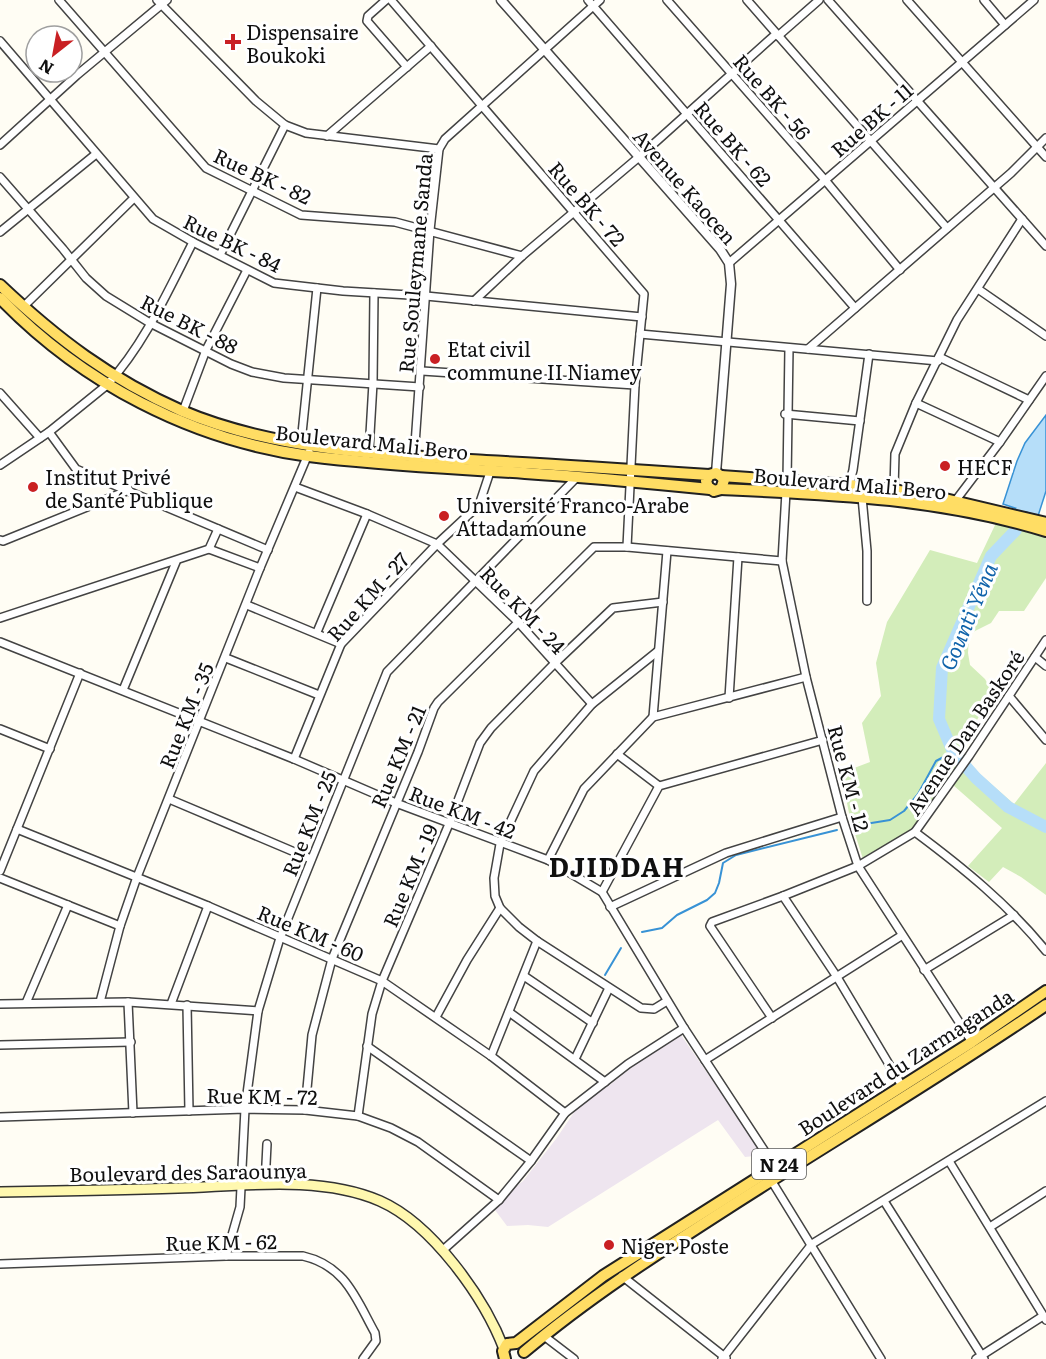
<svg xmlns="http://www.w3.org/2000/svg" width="1046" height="1359" font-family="Literata,serif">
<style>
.industrial{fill:#eee5ef}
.green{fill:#d3edba}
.water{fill:#b6def9;stroke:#3892d5;stroke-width:1.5}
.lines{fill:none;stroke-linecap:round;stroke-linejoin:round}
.stream{stroke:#3892d5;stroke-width:2}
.river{stroke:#b6def9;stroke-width:12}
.minor-casing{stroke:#434343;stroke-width:10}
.tertiary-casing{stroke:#434343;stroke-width:11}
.secondary-casing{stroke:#323232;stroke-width:12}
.primary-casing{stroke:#212121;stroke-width:14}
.minor{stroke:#fff;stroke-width:7}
.tertiary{stroke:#fff;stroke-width:8}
.secondary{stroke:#fff8af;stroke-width:9}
.primary{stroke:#ffdd64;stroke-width:10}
.poi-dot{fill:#c92023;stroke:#fff;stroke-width:2}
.labels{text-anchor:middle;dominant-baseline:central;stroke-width:6;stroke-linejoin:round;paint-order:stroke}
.shield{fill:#fff;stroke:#585858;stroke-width:1.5}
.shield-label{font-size:18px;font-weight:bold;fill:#101010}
.poi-label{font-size:20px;fill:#101010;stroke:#fff;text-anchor:start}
.street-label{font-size:20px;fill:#101010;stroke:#fff}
.water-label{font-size:21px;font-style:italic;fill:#1164ab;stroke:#fff}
.district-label{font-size:26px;font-weight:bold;letter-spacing:1.5px;fill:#101010;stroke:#fff}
</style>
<rect width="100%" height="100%" fill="#fffdf4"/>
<path class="industrial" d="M681 1035 769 1162 764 1166 754 1156 745 1157 718 1120 548 1227 528 1225 507 1226 495 1210 499 1200 523 1181 556 1139 581 1102 611 1084 648 1054Z"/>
<path class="green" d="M996 523 1046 538V578L1024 611H999L991 623 969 634 968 653 970 665 985 679 992 692 962 748 965 761 1014 804 1046 763V895L1021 877 1003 867 989 882 968 866 1002 828 953 785 921 828 863 859 850 818 841 773 870 762 862 723 881 696 876 663 887 622 930 550 977 563Z"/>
<path class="water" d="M1046 415V491L1038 516 1003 504 1017 461 1025 443Z"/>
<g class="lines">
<g class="stream">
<path d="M859 825 890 820 904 811 918 794 936 761 953 752"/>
<path d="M642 932 662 928 677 915 707 900 715 893 719 883 723 863 736 855 837 830"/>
<path d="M605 975 621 948"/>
</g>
<path class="river" d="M1020 513 1016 530 991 556 942 668 939 719 953 752 976 778 1008 807 1046 827"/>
<g class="minor-casing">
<g id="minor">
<path d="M59 0 206 168 301 215 395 222 522 256"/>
<path d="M157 0 256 101 285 125 306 133 439 149"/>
<path d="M386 0 368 16 367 21 407 67"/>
<path d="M391 0 644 294 635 385 627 547"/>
<path d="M588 0 855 308"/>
<path d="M667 0 825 180 900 270"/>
<path d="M747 0 947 228"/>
<path d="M828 0 1046 246"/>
<path d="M907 0 1046 157"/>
<path d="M984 0 1005 25"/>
<path d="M778 36 819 0"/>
<path d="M0 41 153 219 193 242 274 283 343 291 426 296 642 317"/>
<path d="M327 136 431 46"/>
<path d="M0 145 77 75 167 0"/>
<path d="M0 177 63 249 86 278 106 296 150 323 231 364 252 372 284 378 420 387"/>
<path d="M0 232 96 154"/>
<path d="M220 255 285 125"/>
<path d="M729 263 1034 0"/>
<path d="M978 289 1046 336"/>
<path d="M474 301 522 256 639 157 776 34"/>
<path d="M23 307 134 198"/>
<path d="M640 334 938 361"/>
<path d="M808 349 1011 173 1046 138"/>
<path d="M939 357 1029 400"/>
<path d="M422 371 635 385"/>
<path d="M0 393 40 438"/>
<path d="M916 403 1000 442"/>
<path d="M183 411 206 350 247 270"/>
<path d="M785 414 860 421"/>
<path d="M49 432 76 469 268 550"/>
<path d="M301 443 317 288"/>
<path d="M369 451 373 383 374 293"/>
<path d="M414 459 430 230 439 149 445 139 600 0"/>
<path d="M0 465 49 432 107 385C144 345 168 291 193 242"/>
<path d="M787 481 789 348"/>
<path d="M295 487 367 514 437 544 518 622 592 704"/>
<path d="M894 489 895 454 916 403 957 320 1022 219"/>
<path d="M786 492 782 561 806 677 842 817 858 866 972 1042"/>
<path d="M849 496V485L853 470 869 354"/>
<path d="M862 497 867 551V601"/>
<path d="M956 500 1000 442 1046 376"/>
<path d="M0 540 3 541 129 490"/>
<path d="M209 549 260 568"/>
<path d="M247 605 341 644"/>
<path d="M0 618 209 549 218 529"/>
<path d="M317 632 367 514"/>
<path d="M0 642 294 759 396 803 548 860 602 892 684 1028 777 1170"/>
<path d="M658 651 592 704 534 771 500 844 494 878 495 896 500 908 519 927 537 941 641 1008 654 1009 667 1001"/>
<path d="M1035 657 1046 666"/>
<path d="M226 658 319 695"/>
<path d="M123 690 176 562"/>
<path d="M1009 696 1046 740"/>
<path d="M729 698 738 557"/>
<path d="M653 717 667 551"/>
<path d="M0 729 50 749"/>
<path d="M617 754 659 786"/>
<path d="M294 759 341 644 437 544 479 505 490 472"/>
<path d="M169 799 311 859"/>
<path d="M17 829 208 906 382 981 491 1056 565 1113"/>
<path d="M915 832C962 867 1009 905 1046 951"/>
<path d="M548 860 584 789 653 717 806 677"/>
<path d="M0 871 80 673"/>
<path d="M0 878 120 926"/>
<path d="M602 892 659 786 823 740"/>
<path d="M783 896 837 977 902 1086"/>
<path d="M610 907 726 853 842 817"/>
<path d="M924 970 1014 915"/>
<path d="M524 976 593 1023"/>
<path d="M100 1002 120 926 137 877 260 568 309 452"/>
<path d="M128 1002 133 1113"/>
<path d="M26 1003 68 905"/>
<path d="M0 1004 128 1002 258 1011"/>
<path d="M171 1004 208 906"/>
<path d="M187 1005 189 1111"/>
<path d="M509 1012 605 1082"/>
<path d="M436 1017 467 960 500 908"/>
<path d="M772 1018 710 926 712 922 783 896 858 866 915 832 969 756 1046 640"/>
<path d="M0 1045 131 1042"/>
<path d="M367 1046 531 1161"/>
<path d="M491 1056 537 941"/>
<path d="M575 1059 609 988"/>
<path d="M705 1060 901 936"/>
<path d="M305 1110 312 1035 332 959 418 752 434 708 438 702 594 547H627L782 561"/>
<path d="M358 1116 372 1014 382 981 449 824 480 743 491 728 554 664 613 608 663 602"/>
<path d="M0 1117 245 1109 305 1110 358 1116 391 1128 418 1142 499 1200"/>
<path d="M949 1161 1046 1320"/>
<path d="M771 1180 881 1359"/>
<path d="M265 1184 267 1144"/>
<path d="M884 1201 984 1359"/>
<path d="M990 1227 1046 1191"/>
<path d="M443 1250 499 1200 531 1161 565 1113 628 1064 684 1028"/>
<path d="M226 1256 240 1207 245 1109 258 1011 280 938 387 672 577 477"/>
<path d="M0 1264 226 1256H303C346 1266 356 1299 375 1333L376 1341 363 1359"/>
<path d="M622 1276 726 1358"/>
<path d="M544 1336 574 1359"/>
<path d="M722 1359 812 1244 1046 1101"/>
<path d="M976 1359 1043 1316"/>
</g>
</g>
<g class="tertiary-casing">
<path id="tertiary" d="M501 0 720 249 729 263 731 284 716 473"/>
</g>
<g class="secondary-casing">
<path id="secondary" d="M0 1192C59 1191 118 1190 178 1188 242 1186 320 1175 380 1201 432 1224 484 1297 504 1349"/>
</g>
<g class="primary-casing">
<g id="primary">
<path d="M0 285C57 339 110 379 182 411 273 450 388 455 486 461 561 465 635 470 709 475L716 473 721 476 724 480 721 489 714 491 708 487 706 481 709 475"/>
<path d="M0 298C82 383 191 440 309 456 380 465 453 468 525 473 587 477 649 483 710 489"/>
<path d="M721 476 849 485 924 494 1046 523"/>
<path d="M721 489C830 494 940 498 1046 531"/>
<path d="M524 1352C588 1298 658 1253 728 1208 834 1140 942 1076 1046 1005"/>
<path d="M505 1359 503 1351 507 1344 516 1343 603 1276 972 1042 1046 991"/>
</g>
</g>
<use href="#minor" class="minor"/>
<use href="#tertiary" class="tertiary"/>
<use href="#secondary" class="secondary"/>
<use href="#primary" class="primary"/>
</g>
<g class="poi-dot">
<path d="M230 33h6v6h6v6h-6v6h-6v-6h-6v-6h6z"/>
<circle cx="435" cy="359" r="6"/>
<circle cx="945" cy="466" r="6"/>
<circle cx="33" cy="487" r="6"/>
<circle cx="444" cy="516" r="6"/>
<circle cx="609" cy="1245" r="6"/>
</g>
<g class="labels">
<rect class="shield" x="752" y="1149" width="54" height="30" rx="4.5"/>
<g class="shield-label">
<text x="779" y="1164">N 24</text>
</g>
<g class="poi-label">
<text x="246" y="31">Dispensaire<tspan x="246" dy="23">Boukoki</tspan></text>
<text x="447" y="348">Etat civil<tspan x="447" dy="23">commune II Niamey</tspan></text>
<text x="957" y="466">HECF</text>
<text x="45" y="476">Institut Privé<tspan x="45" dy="23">de Santé Publique</tspan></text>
<text x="456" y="504">Université Franco-Arabe<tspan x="456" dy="23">Attadamoune</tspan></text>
<text x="621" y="1245">Niger Poste</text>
</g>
<g class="street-label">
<text transform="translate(773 96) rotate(49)">Rue BK - 56</text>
<text transform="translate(871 119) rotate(-41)">Rue BK - 11</text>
<text transform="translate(734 143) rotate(49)">Rue BK - 62</text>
<text transform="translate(263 175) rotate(25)">Rue BK - 82</text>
<text transform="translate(686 186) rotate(49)">Avenue Kaocen</text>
<text transform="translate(588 203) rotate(49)">Rue BK - 72</text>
<text transform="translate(233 242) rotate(26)">Rue BK - 84</text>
<text transform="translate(414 263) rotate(-85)">Rue Souleymane Sanda</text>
<text transform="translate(190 323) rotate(27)">Rue BK - 88</text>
<text transform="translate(372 441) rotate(6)">Boulevard Mali Bero</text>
<text transform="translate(850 482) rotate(5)">Boulevard Mali Bero</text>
<text transform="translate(367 596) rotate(-48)">Rue KM - 27</text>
<text transform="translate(524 609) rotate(46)">Rue KM - 24</text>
<text transform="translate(185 715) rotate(-68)">Rue KM - 35</text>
<text transform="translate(964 732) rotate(-56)">Avenue Dan Baskoré</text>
<text transform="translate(397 756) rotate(-67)">Rue KM - 21</text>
<text transform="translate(850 778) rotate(75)">Rue KM - 12</text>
<text transform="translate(463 811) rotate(21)">Rue KM - 42</text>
<text transform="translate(308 823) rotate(-68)">Rue KM - 25</text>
<text transform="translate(409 875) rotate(-67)">Rue KM - 19</text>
<text transform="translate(311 932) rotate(23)">Rue KM - 60</text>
<text transform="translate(905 1061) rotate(-33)">Boulevard du Zarmaganda</text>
<text transform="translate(262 1095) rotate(1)">Rue KM - 72</text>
<text transform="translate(188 1171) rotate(-1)">Boulevard des Saraounya</text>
<text transform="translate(221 1241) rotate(-1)">Rue KM - 62</text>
</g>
<g class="water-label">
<text transform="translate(967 616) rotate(-67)">Gounti Yéna</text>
</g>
<g class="district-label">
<text x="617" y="865">DJIDDAH</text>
</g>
</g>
<g transform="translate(54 54) rotate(211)"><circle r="28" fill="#ffffff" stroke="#9f9f9f" stroke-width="1.5"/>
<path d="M0-4.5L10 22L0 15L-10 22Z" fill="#c92023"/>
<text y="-9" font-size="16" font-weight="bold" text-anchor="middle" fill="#101010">N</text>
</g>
</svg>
